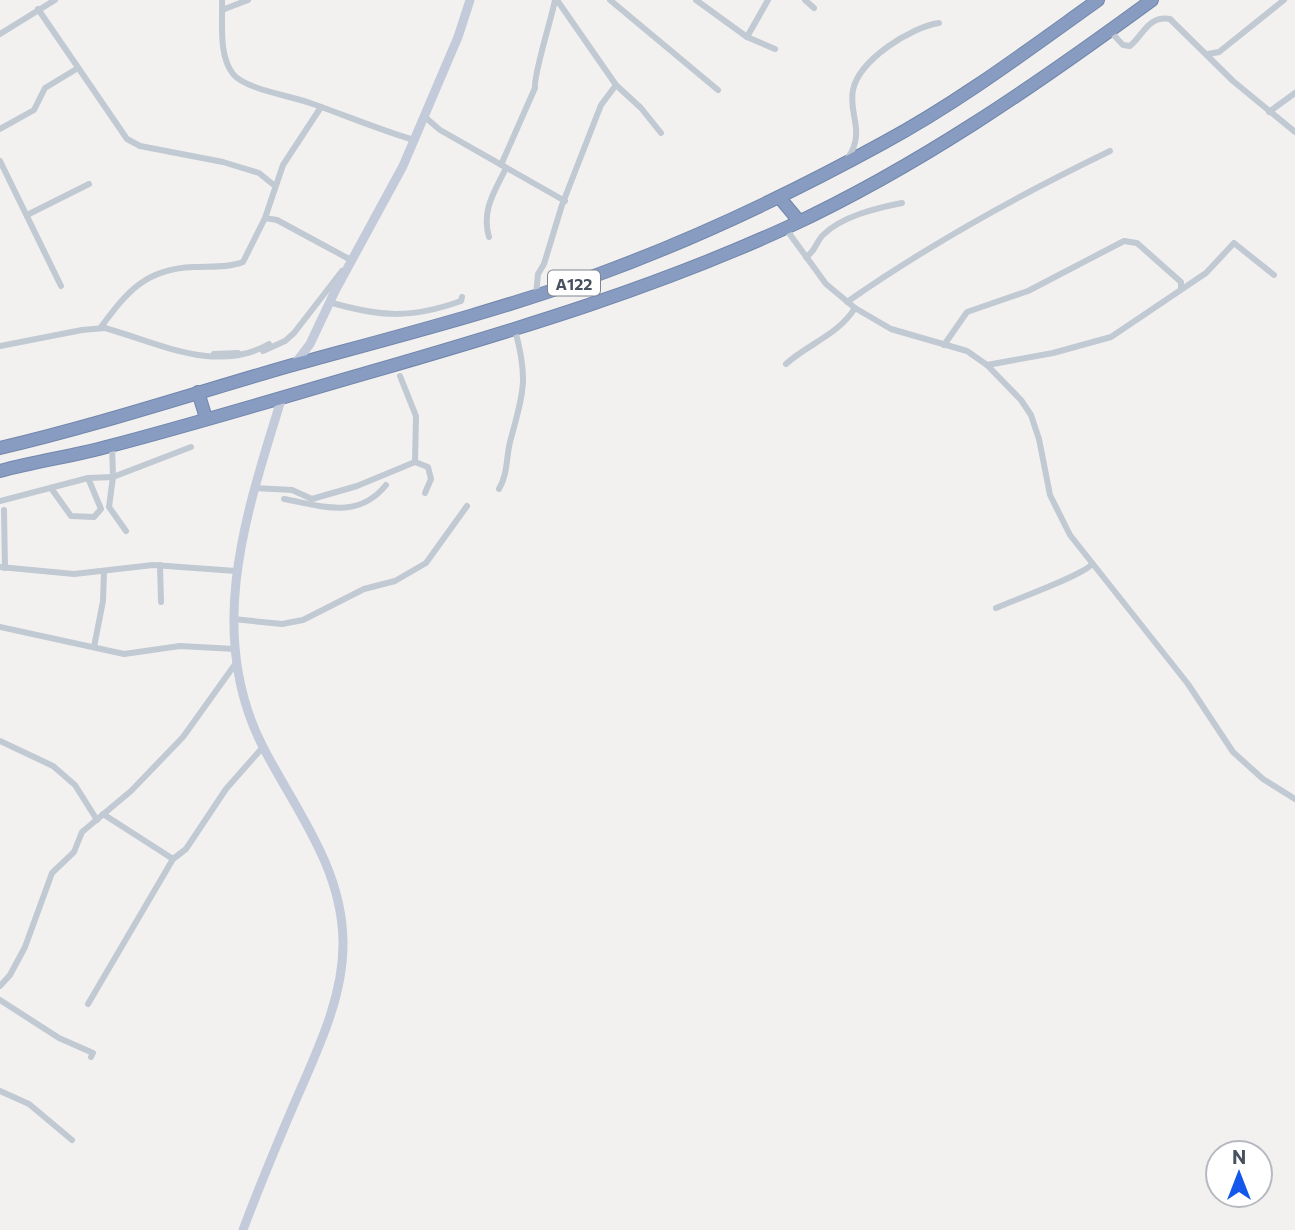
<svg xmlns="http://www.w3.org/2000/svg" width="1295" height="1230" font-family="Commissioner,sans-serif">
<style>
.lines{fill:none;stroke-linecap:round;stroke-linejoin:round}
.highway-casing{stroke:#7287ac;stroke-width:14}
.street{stroke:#c1c9d3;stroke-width:6}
.secondary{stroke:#c3cbda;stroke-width:9}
.highway{stroke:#879cc0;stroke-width:12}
.labels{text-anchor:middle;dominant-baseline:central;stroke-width:7;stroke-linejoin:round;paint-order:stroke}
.shield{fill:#fff;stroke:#7f858f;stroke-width:2}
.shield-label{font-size:16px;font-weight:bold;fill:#48515f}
</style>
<rect width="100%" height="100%" fill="#f3f1f0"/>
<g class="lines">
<g class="highway-casing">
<g id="highway">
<path d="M779 197 799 221"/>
<path d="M198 392 206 418"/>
<path d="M0 448C98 425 192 394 289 366 391 338 494 312 594 276 693 240 790 194 883 143 959 102 1028 50 1098 0"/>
<path d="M0 471C37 461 74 456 110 446 202 422 293 394 384 368 522 328 657 287 788 227 919 166 1036 85 1152 0"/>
</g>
</g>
<g class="street">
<path d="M222 0C223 22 218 55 233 74 246 90 293 96 313 104 347 116 380 130 414 140"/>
<path d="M557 0 616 85 641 108 661 133"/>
<path d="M610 0 718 90"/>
<path d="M696 0 747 37 775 49"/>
<path d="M805 0 814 8"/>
<path d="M38 9 127 139 140 146 223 162 259 173 275 186"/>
<path d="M222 10 248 0"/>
<path d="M1110 31 1123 45 1130 46C1143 35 1149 15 1170 19L1233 81 1295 132"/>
<path d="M0 34 55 0"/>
<path d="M747 37 768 0"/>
<path d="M1208 54 1219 52 1284 0"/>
<path d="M1269 112 1295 93"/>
<path d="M425 117 440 130 565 201"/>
<path d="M0 129 34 110 45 88 78 68"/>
<path d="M848 158C866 131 848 114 853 90 859 60 911 27 939 23"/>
<path d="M0 161 61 286"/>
<path d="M501 165 535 88C533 76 552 17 555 0"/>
<path d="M27 215 89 184"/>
<path d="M265 218 277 220 351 260"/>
<path d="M786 229 826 284 855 308 891 329 967 351 987 365 1021 400 1031 415 1039 439 1050 495 1070 535 1188 684 1233 752 1263 779 1295 799"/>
<path d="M489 237C481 210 495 191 506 168"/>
<path d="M806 257C815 252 816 242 823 235 842 216 877 208 902 203"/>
<path d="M536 295 538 274 544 264 562 205 601 105 616 85"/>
<path d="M329 302C380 317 411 319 461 301L462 297"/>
<path d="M847 302C930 244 1019 195 1110 151"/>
<path d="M269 344C215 375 155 341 101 327 127 292 145 269 193 267 209 266 228 268 243 262L265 218 283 165 321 107"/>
<path d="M944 345 967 312 1028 291 1124 241 1137 243 1181 282V288"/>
<path d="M0 346 82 330 105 328"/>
<path d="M263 351 285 341 294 333 342 271"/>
<path d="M214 354 238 353"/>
<path d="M786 364C808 344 838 335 855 308"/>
<path d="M987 365 1053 353 1111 337 1206 273 1234 243 1274 275"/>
<path d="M400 376 416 416 415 462"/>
<path d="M112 446 113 477 109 507 126 531"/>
<path d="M51 488 71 516 94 517 101 509 88 478"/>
<path d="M254 488 292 490 312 499 357 486 415 462 428 467 431 479 425 493"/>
<path d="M499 489C508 473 506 459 510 442 523 393 529 381 515 330"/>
<path d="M284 499C322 506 358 520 386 485"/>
<path d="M0 501 88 478 113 477 191 447"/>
<path d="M4 510 5 568"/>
<path d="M160 565 161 602"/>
<path d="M0 567 74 574 153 565 236 571"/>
<path d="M996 608C1014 600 1084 575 1092 564"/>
<path d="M233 619 282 624 303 620 364 589 395 581 426 563 467 506"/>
<path d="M0 627 124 654 180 646 235 649"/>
<path d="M94 647 103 601 104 571"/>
<path d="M0 741 53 766 75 785 97 820"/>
<path d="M173 859 186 849 226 789 263 747"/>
<path d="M0 986 10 975 25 947 52 873 74 852 82 832 131 791 183 737 236 663"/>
<path d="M0 1000 59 1038 93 1053 91 1057"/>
<path d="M88 1004 173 859 103 814"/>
<path d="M0 1091 29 1104 72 1140"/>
</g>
<g class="secondary">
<path d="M294 365 310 344 335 291 403 166 458 37 470 0"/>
<path d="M243 1230C259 1187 277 1144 295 1102 317 1051 344 997 343 941 342 867 295 809 263 747 204 632 247 511 282 397"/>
</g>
<use href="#highway" class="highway"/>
</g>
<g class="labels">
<rect class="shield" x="548" y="270.5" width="52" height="25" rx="5"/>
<g class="shield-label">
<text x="574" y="283">A122</text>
</g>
</g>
<g transform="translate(1239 1174)"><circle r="33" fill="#ffffff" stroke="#b6b9bf" stroke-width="2"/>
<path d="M0-5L12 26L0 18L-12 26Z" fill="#1358ea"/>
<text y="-10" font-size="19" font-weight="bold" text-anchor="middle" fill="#48515f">N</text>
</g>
</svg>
